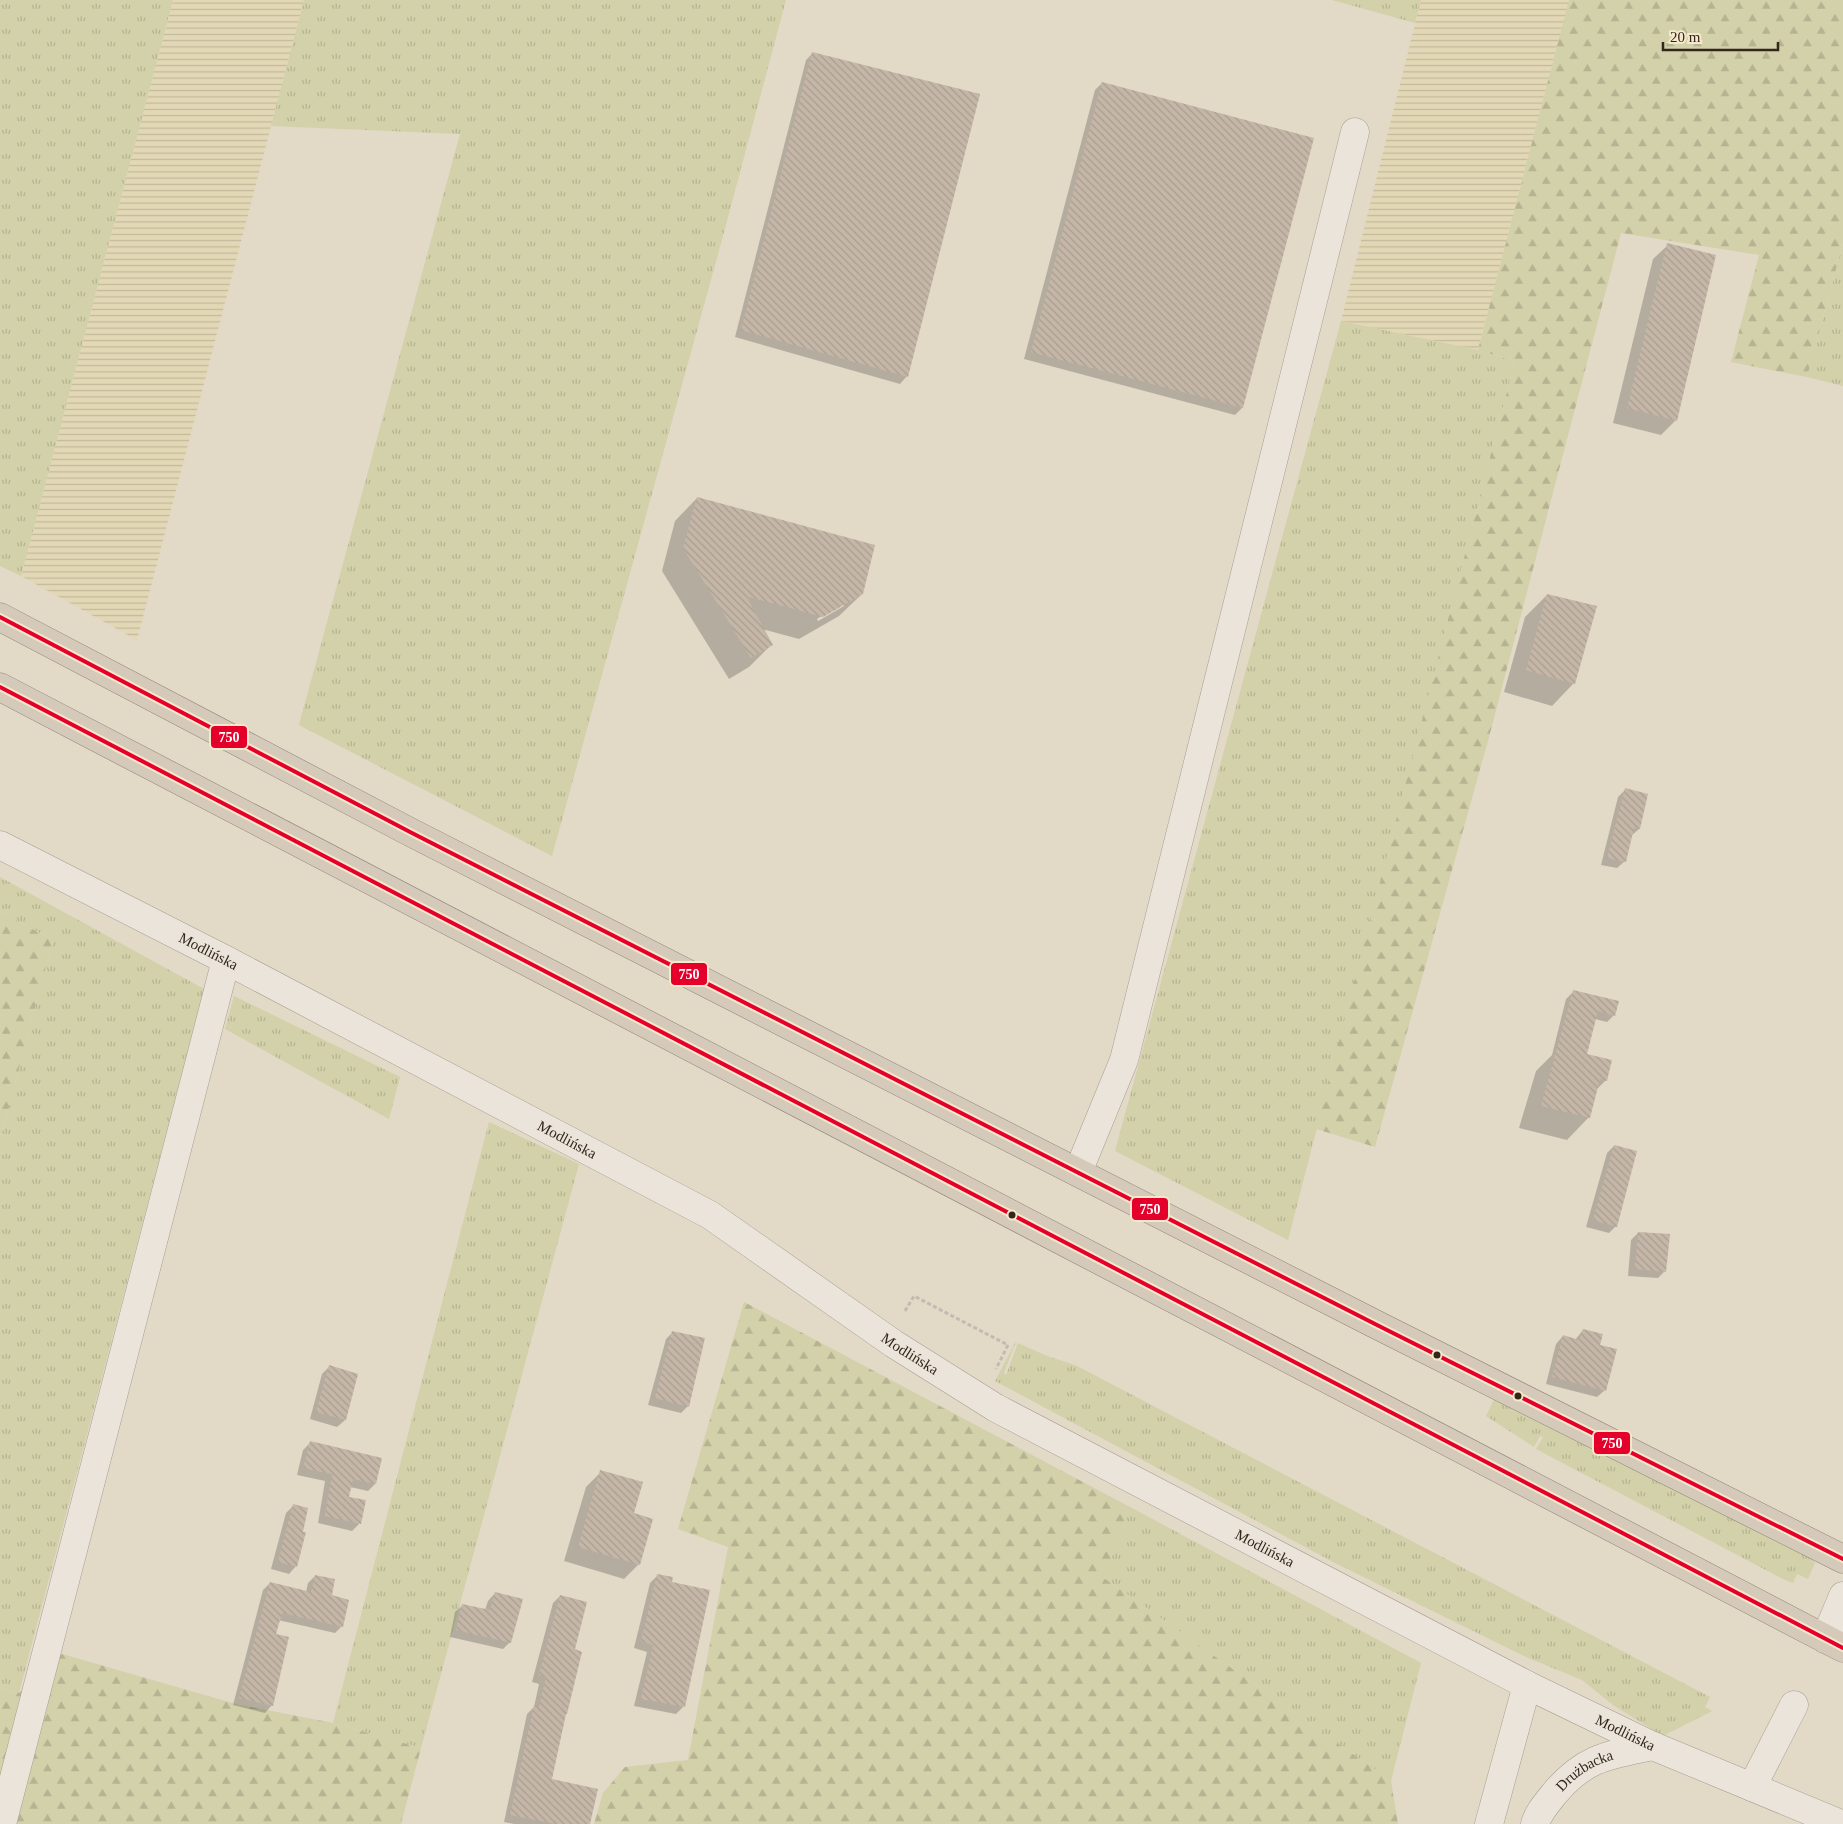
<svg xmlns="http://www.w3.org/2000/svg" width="1843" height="1824" font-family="Georgia,serif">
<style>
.farmland{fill:url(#farmland-rules)}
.grass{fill:url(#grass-tufts)}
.forest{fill:url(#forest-firs)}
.shadow{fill:#0003;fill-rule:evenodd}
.building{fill:url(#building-back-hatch)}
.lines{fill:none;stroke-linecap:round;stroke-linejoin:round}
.minor-casing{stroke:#a69e91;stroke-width:29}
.highway-casing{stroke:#8c8378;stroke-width:29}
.path{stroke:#c2bbb1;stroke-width:3;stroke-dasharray:4 2.5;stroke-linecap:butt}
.minor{stroke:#eae4da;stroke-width:28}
.highway{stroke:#d5cab9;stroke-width:28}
.bus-1-casing{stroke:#f5e8cb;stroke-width:8}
.bus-1{stroke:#e4002b;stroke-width:4}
.bus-dot{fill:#33261b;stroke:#f5e8cb;stroke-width:2}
.labels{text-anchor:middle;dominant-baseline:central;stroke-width:4;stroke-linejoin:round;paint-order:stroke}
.street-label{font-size:15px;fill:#33261b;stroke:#f5e8cb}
.line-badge{stroke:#f5e8cb;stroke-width:2}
.badge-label{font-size:14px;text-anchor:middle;font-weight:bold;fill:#fff}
</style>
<defs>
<pattern id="farmland-rules" width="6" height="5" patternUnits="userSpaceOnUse" patternTransform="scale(1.25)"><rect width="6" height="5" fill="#e3d8b6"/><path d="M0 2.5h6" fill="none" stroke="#c3b99c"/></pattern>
<pattern id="grass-tufts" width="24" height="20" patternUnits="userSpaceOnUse" patternTransform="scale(1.25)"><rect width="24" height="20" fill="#d2d1a9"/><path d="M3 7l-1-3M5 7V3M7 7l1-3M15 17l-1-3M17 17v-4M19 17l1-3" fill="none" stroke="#b5b391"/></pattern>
<pattern id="forest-firs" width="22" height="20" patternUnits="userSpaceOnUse" patternTransform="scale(1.25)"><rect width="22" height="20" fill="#d2d1a9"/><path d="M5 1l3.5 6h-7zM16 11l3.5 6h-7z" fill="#b5b391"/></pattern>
<pattern id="building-back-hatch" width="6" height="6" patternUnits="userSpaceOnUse" patternTransform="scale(1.25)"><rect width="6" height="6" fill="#c5b7a8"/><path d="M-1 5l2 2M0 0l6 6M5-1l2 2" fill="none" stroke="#aa9d90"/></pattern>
</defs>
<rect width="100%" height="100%" fill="#e2d9c7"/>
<g class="farmland">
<path d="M173 0H304L137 640 21 576Z"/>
<path d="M1421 0H1569L1478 350 1341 321Z"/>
</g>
<g class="grass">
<path d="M0 0H173L21 576 0 566Z"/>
<path d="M304 0H786L720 247 552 856 299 725 460 134 271 126Z"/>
<path d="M1332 0H1421L1415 23Z"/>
<path d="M1843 243V386L1807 377Z"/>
<path d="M1341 321 1478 350 1515 361 1288 1240 1115 1151Z"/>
<path d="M0 877 204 989 19 1693 0 1689V1140L53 940 0 912Z"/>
<path d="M234 996 400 1077 389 1119 225 1029Z"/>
<path d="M489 1122 579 1164 421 1748 333 1723Z"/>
<path d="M1016 1341 1004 1373 1006 1375 1018 1343 1047 1356 1075 1365 1710 1697 1705 1707 1712 1711 1663 1736 1613 1705 1582 1680 1526 1657 1335 1563 995 1381Z"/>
<path d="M1496 1395 1731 1516 1812 1559 1815 1563 1808 1579 1797 1574 1793 1583 1783 1579 1536 1449 1543 1437 1540 1436 1534 1447 1486 1416Z"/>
<path d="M1130 1507 1421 1663 1391 1781 1104 1578Z"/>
</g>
<g class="forest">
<path d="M1569 0H1843V243L1807 377 1731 362 1759 255 1621 233 1489 737 1375 1147 1316 1129 1515 361 1478 350Z"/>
<path d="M0 912 53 940 0 1140Z"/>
<path d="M744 1302 1130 1507 1104 1578 1391 1781 1398 1824H594L603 1793 625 1767 688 1760 728 1547 678 1529Z"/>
<path d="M62 1654 236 1704 333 1723 421 1748 401 1824H0V1689L19 1693Z"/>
</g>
<g class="shadow">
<path d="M813 53 907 376 900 384 735 337 806 60Z"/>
<path d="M1102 83 1313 139 1242 408 1235 415 1024 359 1095 90Z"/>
<path d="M1668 245 1676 420 1661 435 1613 423 1653 259Z"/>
<path d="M697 498 862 594 839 616 799 639 762 629 771 645 749 667 729 679 662 571 675 521ZM844 603V606L818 621 817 619Z"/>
<path d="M1547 595 1574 683 1552 706 1504 692 1525 617Z"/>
<path d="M1625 790 1647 795 1639 829 1631 836 1625 861 1617 868 1601 865 1618 797Z"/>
<path d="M1573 992 1614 1015 1607 1022 1595 1019 1586 1053 1606 1080 1596 1090 1589 1117 1567 1140 1519 1128 1536 1071 1552 1055 1566 999Z"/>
<path d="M1614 1146 1616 1226 1609 1233 1586 1227 1607 1153Z"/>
<path d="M1638 1233 1665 1271 1658 1278 1628 1276 1631 1240Z"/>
<path d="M1583 1330 1599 1346 1605 1390 1597 1397 1546 1384 1556 1344 1563 1336 1575 1340Z"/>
<path d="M673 1332 688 1406 681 1413 648 1405 666 1339Z"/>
<path d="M329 1367 357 1374 345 1420 337 1427 310 1419 322 1374Z"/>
<path d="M310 1443 375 1484 368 1491 350 1487 348 1498 359 1524 352 1531 318 1523 325 1481 297 1475 303 1450Z"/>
<path d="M601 1472 632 1514 639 1564 624 1579 564 1561 586 1487Z"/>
<path d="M293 1506 296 1566 289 1574 271 1569 286 1513Z"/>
<path d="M658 1575 671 1583 709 1591 683 1707 676 1714 634 1706 647 1652 634 1648 650 1583Z"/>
<path d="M315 1576 330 1596 342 1626 335 1633 278 1620 274 1635 272 1705 265 1713 233 1705 263 1590 270 1583 306 1592 308 1583Z"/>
<path d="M495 1593 510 1642 503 1649 450 1637 455 1612 463 1605 485 1610 488 1601Z"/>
<path d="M560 1596 573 1650 564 1716 550 1780 589 1824H514L504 1822 527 1714 534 1707 539 1684 532 1682 553 1603Z"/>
</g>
<g class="building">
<path d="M812 52 980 94 908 377 741 330Z"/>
<path d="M1102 82 1314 138 1243 408 1031 352Z"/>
<path d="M1667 243 1716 255 1677 421 1627 408Z"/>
<path d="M697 497 875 545 863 594 823 617 746 596 773 645 751 658 683 548Z"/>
<path d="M1547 594 1597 606 1575 684 1526 670Z"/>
<path d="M1625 788 1648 794 1640 829 1634 828 1626 862 1607 858Z"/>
<path d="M1573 990 1619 1001 1615 1016 1598 1011 1587 1054 1612 1060 1607 1081 1600 1079 1590 1118 1541 1106Z"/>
<path d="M1614 1145 1637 1151 1617 1227 1593 1220Z"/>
<path d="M1638 1232 1670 1234 1666 1272 1635 1269Z"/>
<path d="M1583 1329 1603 1334 1600 1345 1617 1349 1606 1391 1552 1377 1563 1335 1579 1340Z"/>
<path d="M672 1331 705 1338 689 1407 655 1398Z"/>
<path d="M329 1365 358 1374 346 1420 316 1412Z"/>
<path d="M310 1441 382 1458 376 1484 353 1479 349 1497 366 1500 361 1524 325 1516 332 1474 303 1468Z"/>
<path d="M600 1470 643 1482 634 1513 653 1519 640 1565 578 1547Z"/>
<path d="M293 1504 308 1508 303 1532H306L297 1567 278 1562Z"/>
<path d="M657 1574 673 1577 672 1582 710 1590 685 1707 641 1699 653 1645 641 1641Z"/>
<path d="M315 1575 335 1579 332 1595 349 1600 343 1627 282 1613 276 1634 289 1637 273 1706 239 1698 270 1582 311 1592Z"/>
<path d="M495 1592 523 1599 511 1643 456 1630 462 1604 490 1610Z"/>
<path d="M560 1595 587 1602 575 1649 582 1652 567 1714H566L552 1779 598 1789 590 1824H556L510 1815 534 1705 539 1707 546 1677 539 1675Z"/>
</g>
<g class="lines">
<g class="minor-casing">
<g id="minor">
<path id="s1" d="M0 845 226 960 710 1215 894 1344 996 1408 1527 1685 1653 1746 1841 1824"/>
<path d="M1078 1172 1124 1060 1355 132"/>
<path d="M1825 1639 1843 1596"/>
<path d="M1752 1787 1794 1705"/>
<path d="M2 1824 226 960"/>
<path d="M1489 1824 1527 1685"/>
<path id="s2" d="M1535 1824C1538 1813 1547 1803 1554 1794 1585 1757 1608 1755 1653 1746"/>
</g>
</g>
<g class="highway-casing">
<g id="highway">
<path d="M0 617 412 833 1379 1326 1843 1559"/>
<path d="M0 687 1843 1648"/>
</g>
</g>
<path class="path" d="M905 1311 914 1296 1008 1345 996 1369"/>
<use href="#minor" class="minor"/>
<use href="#highway" class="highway"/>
<g class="bus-1-casing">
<g id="bus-1">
<path d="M0 617 412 833 1379 1326 1843 1559"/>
<path d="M0 687 1843 1648"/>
</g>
</g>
<use href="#bus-1" class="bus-1"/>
</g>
<g class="bus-dot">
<circle cx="1012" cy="1215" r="4.5"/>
<circle cx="1437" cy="1355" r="4.5"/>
<circle cx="1518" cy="1396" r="4.5"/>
</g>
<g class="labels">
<g class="street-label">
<text stroke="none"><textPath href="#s1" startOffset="234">Modlińska</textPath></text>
<text stroke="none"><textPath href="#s1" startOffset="639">Modlińska</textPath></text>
<text stroke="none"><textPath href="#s1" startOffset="1044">Modlińska</textPath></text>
<text stroke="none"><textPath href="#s1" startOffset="1449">Modlińska</textPath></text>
<text stroke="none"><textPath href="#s1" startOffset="1854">Modlińska</textPath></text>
<text stroke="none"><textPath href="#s2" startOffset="75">Drużbacka</textPath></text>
</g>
</g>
<g class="line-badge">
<rect x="210" y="725" width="38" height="24" rx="5" fill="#e4002b"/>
<rect x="670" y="962" width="38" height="24" rx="5" fill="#e4002b"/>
<rect x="1131" y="1197" width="38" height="24" rx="5" fill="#e4002b"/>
<rect x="1593" y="1431" width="38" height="24" rx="5" fill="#e4002b"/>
</g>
<g class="badge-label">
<text x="229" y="742">750</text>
<text x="689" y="979">750</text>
<text x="1150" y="1214">750</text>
<text x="1612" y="1448">750</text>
</g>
<path d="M1663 42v8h115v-8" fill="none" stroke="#33261b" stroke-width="2.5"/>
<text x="1670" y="42" font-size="15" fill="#33261b" stroke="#f5e8cb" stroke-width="4" paint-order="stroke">20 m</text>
</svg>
